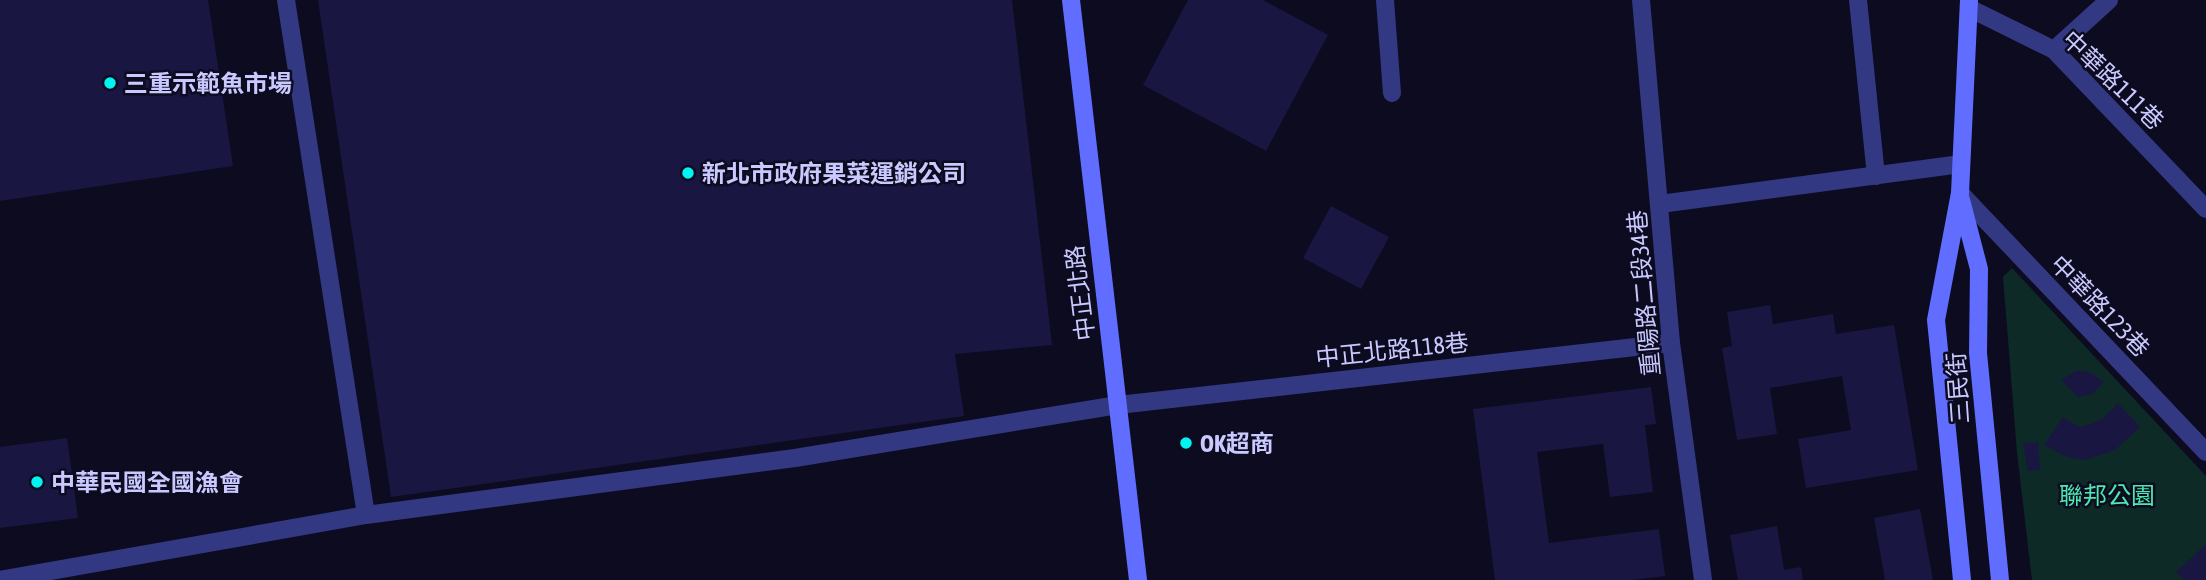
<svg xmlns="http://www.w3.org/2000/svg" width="2206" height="580" font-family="'Asap Condensed','Noto Sans TC',sans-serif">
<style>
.green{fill:#0d2a26}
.building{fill:#1a1642}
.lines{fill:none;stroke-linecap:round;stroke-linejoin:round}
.lane{stroke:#323882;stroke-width:18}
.street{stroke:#323882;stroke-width:18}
.secondary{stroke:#606dff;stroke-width:18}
.poi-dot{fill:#00f4f2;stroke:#0c0b1f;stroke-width:2.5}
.labels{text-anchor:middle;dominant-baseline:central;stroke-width:5;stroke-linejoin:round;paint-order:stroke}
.street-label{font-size:24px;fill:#c9c9ff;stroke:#0c0b1f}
.poi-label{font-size:24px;font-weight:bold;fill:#c9c9ff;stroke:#0c0b1f;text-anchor:start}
.park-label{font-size:24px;fill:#4de7b0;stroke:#0c0b1f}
</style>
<rect width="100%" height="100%" fill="#0c0b1f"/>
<path class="green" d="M2012 268 2206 476V580H2032L2017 453 2003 277Z"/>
<g class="building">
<path d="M0 0H208L233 166 0 201Z"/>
<path d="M318 0H1012L1052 345 955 354 964 416 391 497Z"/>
<path d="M1188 0H1263L1328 35 1266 151 1143 85Z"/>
<path d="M1331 206 1389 237 1361 289 1303 258Z"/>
<path d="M1770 305 1773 324 1833 314 1836 334 1894 325 1918 470 1806 488 1798 439 1851 430 1842 376 1770 388 1777 434 1737 440 1722 348 1732 346 1727 312Z"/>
<path d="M2076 371 2090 372 2104 382 2092 394 2078 397 2061 380Z"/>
<path d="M1651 387 1656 424 1645 425 1653 492 1610 497 1603 444 1537 452 1549 543 1659 529 1665 576 1632 580H1495L1473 409Z"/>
<path d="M2118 403 2140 427 2115 450 2086 460 2067 457 2044 445 2063 417 2079 427 2091 424 2103 418Z"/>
<path d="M67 438 78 518 0 528V447Z"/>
<path d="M2038 442 2040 470 2028 471 2023 443Z"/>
<path d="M1920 509 1933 580H1885L1874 518Z"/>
<path d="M1777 526 1784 570 1801 567 1803 580H1738L1730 535Z"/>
<path d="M2206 544V580H2184L2176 572Z"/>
</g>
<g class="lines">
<g class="lane">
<path d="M286 0 366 515"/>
<path d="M1385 0 1392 93"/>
<path d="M1858 0 1876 176"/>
<path d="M1969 8 2054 50 2206 209"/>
<path d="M2054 50 2109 0"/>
<path d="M1960 193 2206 452"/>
<path d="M1660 204 1961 164"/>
</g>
<g class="street">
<path d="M1641 0 1671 343 1703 580"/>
<path d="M0 580 366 515 795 458 1118 405 1671 343"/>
</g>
<g class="secondary">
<path d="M1071 0 1138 580"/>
<path d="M1961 200 1979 269 1978 353 2000 580"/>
<path d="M1962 580 1936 320 1960 193 1969 0"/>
</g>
</g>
<g class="poi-dot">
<circle cx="110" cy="83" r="7"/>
<circle cx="688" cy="173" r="7"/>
<circle cx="1186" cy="443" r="7"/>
<circle cx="37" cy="482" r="7"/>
</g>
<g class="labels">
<g class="street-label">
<text transform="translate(2113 80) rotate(44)">中華路111巷</text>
<text transform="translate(1080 293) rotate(-97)">中正北路</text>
<text transform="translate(1644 293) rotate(-95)">重陽路二段34巷</text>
<text transform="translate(2100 306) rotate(46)">中華路123巷</text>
<text transform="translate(1392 350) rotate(-6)">中正北路118巷</text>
<text transform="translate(1958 388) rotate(-94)">三民街</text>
</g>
<g class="poi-label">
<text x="124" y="83">三重示範魚市場</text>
<text x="702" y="173">新北市政府果菜運銷公司</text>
<text x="1200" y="443">OK超商</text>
<text x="51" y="482">中華民國全國漁會</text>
</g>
<g class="park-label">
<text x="2107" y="495">聯邦公園</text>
</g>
</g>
</svg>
